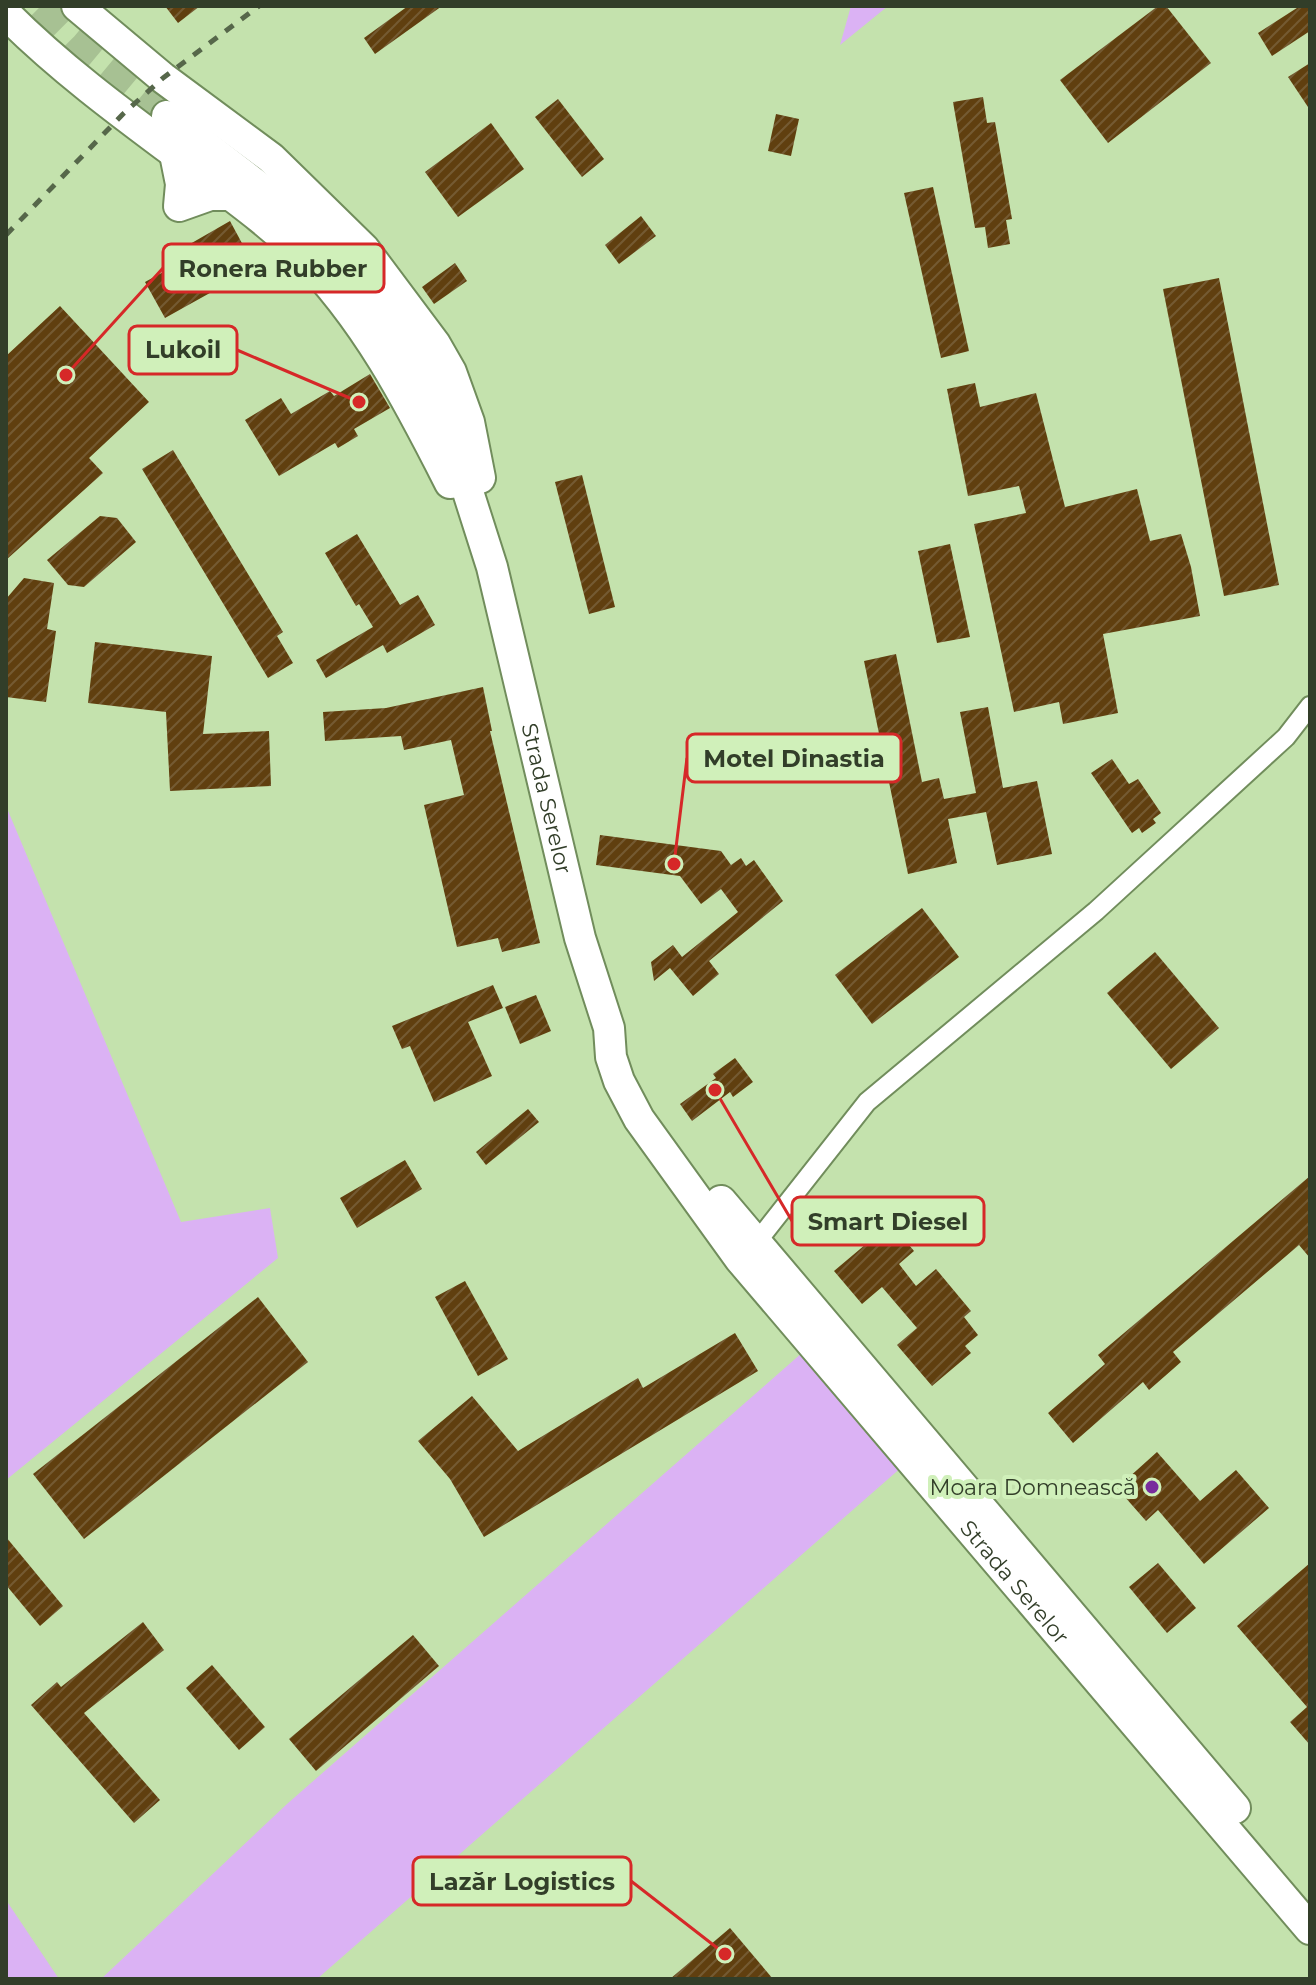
<svg xmlns="http://www.w3.org/2000/svg" width="1316" height="1985" font-family="Montserrat,sans-serif">
<style>
.green{fill:#dbb2f4}
.building{fill:url(#building-hatch)}
.lines{fill:none;stroke-linecap:round;stroke-linejoin:round}
.trunk-tunnel{stroke:#a7c193;stroke-width:30;stroke-dasharray:30 15;stroke-linecap:butt}
.minor-casing{stroke:#718d5c;stroke-width:22}
.trunk-casing{stroke:#718d5c;stroke-width:34}
.minor{stroke:#fff;stroke-width:18}
.trunk{stroke:#fff;stroke-width:30}
.rail{stroke:#56674a;stroke-width:5;stroke-dasharray:10 10;stroke-linecap:butt}
.poi-dot{fill:#782c9d;stroke:#d0f0ba;stroke-width:3}
.labels{text-anchor:middle;dominant-baseline:central;stroke-width:8;stroke-linejoin:round;paint-order:stroke}
.street-label{font-size:22px;fill:#323e29;stroke:#d0f0ba}
.poi-label{font-size:22px;fill:#323e29;stroke:#d0f0ba;text-anchor:end}
.leader{fill:none;stroke:#d62828;stroke-width:3}
.callout-dot{fill:#d62828;stroke:#d0f0ba;stroke-width:3}
.callout{fill:#d0f0ba;stroke:#d62828;stroke-width:3}
.callout-label{font-size:24px;text-anchor:middle;font-weight:bold;fill:#323e29}
</style>
<defs>
<pattern id="building-hatch" width="6" height="6" patternUnits="userSpaceOnUse" patternTransform="scale(2)"><rect width="6" height="6" fill="#603f0f"/><path d="M-1 1l2-2M0 6l6-6M5 7l2-2" fill="none" stroke="#745a32"/></pattern>
</defs>
<rect width="100%" height="100%" fill="#c4e2ad"/>
<g class="green">
<path d="M851 6H888L840 45Z"/>
<path d="M6 806 181 1222 270 1208 278 1258 6 1480Z"/>
<path d="M803 1352 903 1466 317 1979H101L287 1804Z"/>
<path d="M6 1900 59 1979H6Z"/>
</g>
<g class="building">
<path d="M165 6H200L178 23Z"/>
<path d="M408 6H442L375 54 364 38Z"/>
<path d="M1158 6H1166L1211 63 1108 143 1060 80Z"/>
<path d="M1300 6H1310V31L1272 56 1258 33Z"/>
<path d="M1310 63V110L1288 77Z"/>
<path d="M983 97 987 123 995 122 1012 219 1006 220 1010 244 988 248 985 227 975 228 953 102Z"/>
<path d="M558 99 604 159 582 177 535 117Z"/>
<path d="M776 114 799 119 791 156 768 151Z"/>
<path d="M491 123 524 169 458 217 425 172Z"/>
<path d="M933 187 969 351 941 358 904 193Z"/>
<path d="M641 216 656 236 619 264 605 245Z"/>
<path d="M230 221 250 258 229 269 235 279 165 318 145 282 196 254 190 244Z"/>
<path d="M455 263 467 281 434 304 422 287Z"/>
<path d="M1219 278 1279 585 1224 596 1163 289Z"/>
<path d="M60 306 149 402 89 458 103 473 6 560V356Z"/>
<path d="M370 374 390 408 354 429 358 436 338 448 335 443 279 476 245 420 281 398 291 414 330 391 334 396Z"/>
<path d="M975 383 980 407 1036 393 1065 507 1137 489 1150 541 1181 534 1191 567 1200 616 1103 634 1118 713 1063 724 1059 702 1014 712 974 524 1026 513 1019 486 968 496 947 389Z"/>
<path d="M173 450 283 632 277 636 293 663 268 678 142 469Z"/>
<path d="M582 475 615 607 589 614 555 482Z"/>
<path d="M100 516 117 518 136 542 84 587 68 585 47 560Z"/>
<path d="M357 534 400 605 418 595 435 625 387 653 383 645 326 678 316 660 373 627 359 604 356 606 325 553Z"/>
<path d="M950 544 970 637 937 643 918 551Z"/>
<path d="M24 578 54 583 47 629 56 631 46 702 6 697V599Z"/>
<path d="M95 642 212 656 203 734 269 731 271 786 170 791 166 712 88 703Z"/>
<path d="M896 654 922 782 939 778 944 799 976 793 960 712 988 707 1003 788 1037 781 1052 854 997 865 986 812 948 819 957 863 908 874 864 661Z"/>
<path d="M483 687 492 731H490L540 943 502 952 498 938 457 947 424 805 464 795 451 740 404 750 401 736 325 741 323 712 386 708Z"/>
<path d="M1112 759 1129 784 1138 779 1161 813 1153 819 1156 823 1142 833 1139 828 1132 833 1091 773Z"/>
<path d="M600 835 721 851 731 865 741 858 746 866 754 860 783 901 709 961 719 974 693 996 670 968 654 981 651 962 673 945 682 957 738 912 721 889 701 904 680 876 596 865Z"/>
<path d="M922 908 959 957 872 1024 835 975Z"/>
<path d="M1155 952 1219 1028 1171 1069 1107 993Z"/>
<path d="M493 985 503 1008 468 1022 492 1076 434 1102 410 1046 402 1049 392 1026Z"/>
<path d="M536 995 551 1031 520 1044 505 1007Z"/>
<path d="M735 1058 753 1082 733 1097 730 1092 692 1121 680 1104 716 1078 713 1074Z"/>
<path d="M528 1109 539 1122 486 1165 476 1152Z"/>
<path d="M405 1160 422 1189 357 1228 340 1198Z"/>
<path d="M1310 1176V1258L1299 1245 1173 1352 1181 1362 1149 1390 1143 1382 1073 1443 1048 1413 1105 1364 1098 1355Z"/>
<path d="M891 1223 914 1251 899 1264 916 1286 936 1269 971 1311 964 1317 978 1335 965 1346 971 1353 932 1386 897 1345 917 1328 882 1287 862 1304 834 1271Z"/>
<path d="M465 1281 508 1359 478 1376 435 1297Z"/>
<path d="M258 1297 308 1362 84 1539 33 1474Z"/>
<path d="M735 1333 758 1371 484 1537 450 1479 418 1441 472 1396 518 1451 638 1378 643 1388Z"/>
<path d="M1157 1452 1200 1501 1236 1470 1269 1508 1204 1564 1158 1510 1146 1521 1117 1488Z"/>
<path d="M6 1537 63 1606 40 1626 6 1585Z"/>
<path d="M1158 1563 1196 1608 1167 1633 1129 1587Z"/>
<path d="M1310 1563V1745L1290 1722 1307 1707 1237 1626Z"/>
<path d="M143 1622 164 1650 84 1713 160 1800 134 1823 31 1705 57 1682 61 1687Z"/>
<path d="M413 1635 439 1666 316 1771 289 1739Z"/>
<path d="M212 1665 265 1727 239 1750 186 1688Z"/>
<path d="M730 1928 773 1979H670Z"/>
</g>
<g class="lines">
<path class="trunk-tunnel" d="M41 6 73 38 167 116"/>
<g class="minor-casing">
<path id="minor" d="M756 1243 867 1102 1096 911 1286 737 1310 706"/>
</g>
<g class="trunk-casing">
<g id="trunk">
<path d="M77 6 163 78 271 158 364 249 435 344 451 372 469 422 480 478"/>
<path d="M6 14C65 73 132 121 199 171 233 197 267 221 298 251 365 317 408 400 450 483"/>
<path id="s1" d="M167 116 299 218 331 249 386 314 428 386 448 429 492 567 580 938 609 1028 611 1057 619 1081 639 1119 740 1259 1310 1929"/>
<path d="M175 154 181 184 179 206 210 195H231"/>
<path d="M721 1201 1235 1808"/>
</g>
</g>
<use href="#minor" class="minor"/>
<use href="#trunk" class="trunk"/>
<path class="rail" d="M6 235 123 114 163 78 259 6"/>
</g>
<circle class="poi-dot" cx="1152" cy="1487" r="8"/>
<g class="labels">
<g class="street-label">
<text stroke="none"><textPath href="#s1" startOffset="810">Strada Serelor</textPath></text>
<text stroke="none"><textPath href="#s1" startOffset="1742">Strada Serelor</textPath></text>
</g>
<g class="poi-label">
<text x="1136" y="1487">Moara Domnească</text>
</g>
</g>
<path class="leader" d="M66 375L163 268M359 402L237 350M674 864L687 758M715 1090L792 1221M725 1954L631 1881"/>
<g class="callout-dot">
<circle cx="66" cy="375" r="8"/>
<circle cx="359" cy="402" r="8"/>
<circle cx="674" cy="864" r="8"/>
<circle cx="715" cy="1090" r="8"/>
<circle cx="725" cy="1954" r="8"/>
</g>
<g class="callout">
<rect x="163" y="244" width="221" height="48" rx="8"/>
<rect x="129" y="326" width="108" height="48" rx="8"/>
<rect x="687" y="734" width="214" height="48" rx="8"/>
<rect x="792" y="1197" width="192" height="48" rx="8"/>
<rect x="413" y="1857" width="218" height="48" rx="8"/>
</g>
<g class="callout-label">
<text x="273" y="277">Ronera Rubber</text>
<text x="183" y="358">Lukoil</text>
<text x="794" y="767">Motel Dinastia</text>
<text x="888" y="1230">Smart Diesel</text>
<text x="522" y="1890">Lazăr Logistics</text>
</g>
<rect width="1316" height="1985" fill="none" stroke="#323e29" stroke-width="16"/>
</svg>
